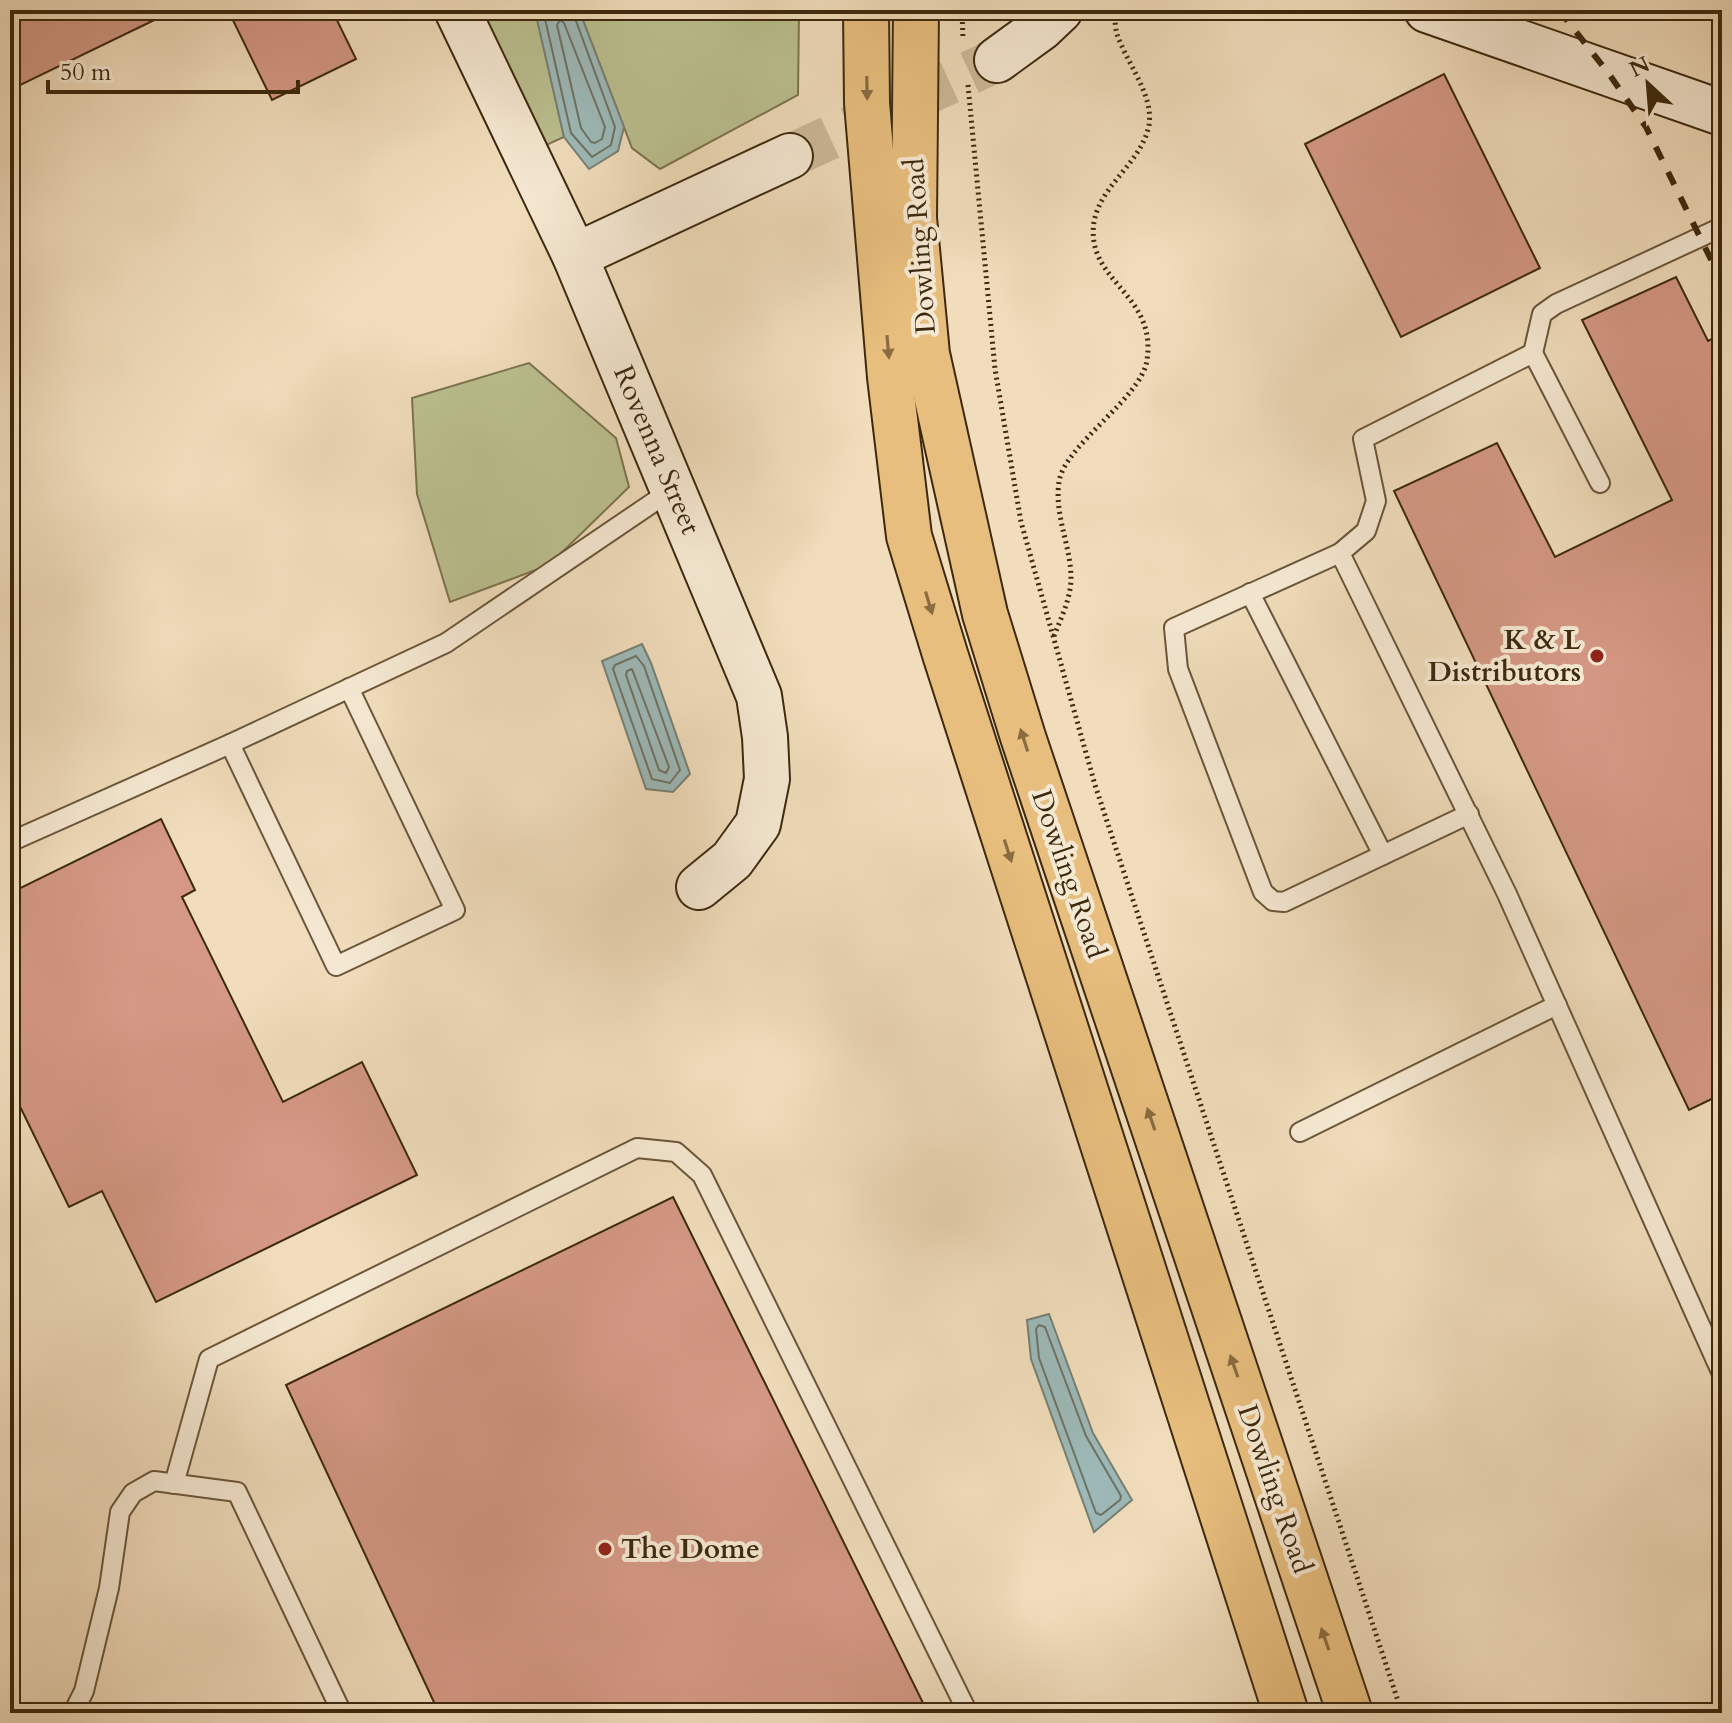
<svg xmlns="http://www.w3.org/2000/svg" width="1732" height="1723" font-family="Cardo,serif">
<style>
.green{fill:#bbc090;stroke:#7c744f;stroke-width:2}
.water{fill:#9dbab9;stroke:#778075;stroke-width:2}
.lines{fill:none;stroke-linecap:round;stroke-linejoin:round}
.shore{stroke:#6d7264;stroke-width:2}
.building{fill:#d49884;stroke:#3d290e;stroke-width:2}
.secondary-tunnel{stroke:#cdb999;stroke-width:44;stroke-dasharray:44 22;stroke-linecap:butt}
.lane-casing{stroke:#6a563a;stroke-width:22}
.secondary-casing{stroke:#3d290e;stroke-width:48}
.primary-casing{stroke:#3d290e;stroke-width:48}
.path{stroke:#3d290e;stroke-width:5;stroke-dasharray:2 4;stroke-linecap:butt}
.lane{stroke:#f6e9d3;stroke-width:18}
.secondary{stroke:#f6e9d3;stroke-width:44}
.primary{stroke:#e8be7e;stroke-width:44}
.rail{stroke:#3d290e;stroke-width:6;stroke-dasharray:14 14;stroke-linecap:butt}
.oneway{fill:#8a6c40}
.poi-dot{fill:#8f2418;stroke:#f6e9d3;stroke-width:3}
.labels{text-anchor:middle;dominant-baseline:central;stroke-width:8;stroke-linejoin:round;paint-order:stroke}
.street-label{font-size:28px;fill:#3d290e;stroke:#f6e9d3}
.poi-label{font-size:28px;font-weight:bold;fill:#3d290e;stroke:#f6e9d3;text-anchor:end}
</style>
<rect width="100%" height="100%" fill="#f1ddbc"/>
<filter id="stains"><feTurbulence type="fractalNoise" baseFrequency=".0025" numOctaves="4"/><feColorMatrix values="0 0 0 0 .2 0 0 0 0 .09 0 0 0 0 .02 0 0 0 .5 -.17"/></filter>
<radialGradient id="worn" r=".72"><stop offset=".6" stop-color="#630" stop-opacity="0"/><stop offset="1" stop-color="#630" stop-opacity=".3"/></radialGradient>
<g class="green">
<path d="M479 10H536L564 137 542 147Z"/>
<path d="M579 10H799L798 95 660 169 632 148Z"/>
<path d="M529 363 616 438 629 487 549 565 450 602 417 494 412 398Z"/>
</g>
<g class="water">
<path d="M579 10 624 127 618 151 589 169 564 137 535 11Z"/>
<path d="M642 644 651 663 690 774 673 792 646 789 602 661Z"/>
<path d="M1049 1314 1093 1433 1132 1500 1094 1532 1031 1359 1027 1320Z"/>
</g>
<g class="lines">
<g class="shore">
<path d="M543 10 571 133 592 157 611 145 615 127 572 10"/>
<path d="M560 20 564 23 605 127 602 139 595 143 591 142 581 128 557 25Z"/>
<path d="M636 656 644 666 680 770 670 783 652 779 613 669 615 665Z"/>
<path d="M632 669 669 767 666 773 659 770 626 675 627 671Z"/>
<path d="M1039 1325 1045 1327 1086 1436 1121 1496 1120 1500 1101 1515 1096 1513 1039 1358 1036 1329Z"/>
</g>
</g>
<g class="building">
<path d="M10 10H175L10 90Z"/>
<path d="M228 10H332L356 59 272 100Z"/>
<path d="M1444 74 1540 268 1401 337 1305 144Z"/>
<path d="M1676 277 1708 341 1722 334V1094L1689 1110 1394 491 1497 443 1555 557 1672 500 1582 320Z"/>
<path d="M161 819 195 890 182 897 283 1102 362 1062 417 1175 156 1302 102 1191 69 1207 10 1086V893Z"/>
<path d="M673 1197 928 1713H439L286 1385Z"/>
</g>
<g class="lines">
<path class="secondary-tunnel" d="M790 156 997 60"/>
<g class="lane-casing">
<g id="lane">
<path d="M1533 353 1542 314 1556 304 1722 227"/>
<path d="M1340 553 1366 531 1376 501 1363 439 1533 353 1600 483"/>
<path d="M1250 593 1383 855"/>
<path d="M230 744 336 966 455 910 349 688"/>
<path d="M1469 814 1284 902 1273 901 1263 892 1178 669 1174 628 1340 553 1507 894 1722 1374"/>
<path d="M10 842 230 744 446 643 673 489"/>
<path d="M1300 1132 1557 1005"/>
<path d="M174 1484 209 1359 637 1148 676 1152 702 1175 968 1713"/>
<path d="M73 1713 84 1691 109 1588 120 1512 133 1493 154 1481 237 1492 342 1713"/>
</g>
</g>
<g class="secondary-casing">
<g id="secondary">
<path d="M457 10 575 256 759 696 765 737 767 779 758 824 732 860 699 887"/>
<path d="M1427 10 1722 113"/>
<path d="M997 60 1041 28 1060 10"/>
<path d="M575 256 790 156"/>
</g>
</g>
<g class="primary-casing">
<g id="primary">
<path d="M866 10 867 103 890 377 909 536 945 654 1286 1713"/>
<path d="M916 10 914 218 927 354 985 614 1023 737 1350 1713"/>
</g>
</g>
<g class="path">
<path d="M962 10 963 40"/>
<path d="M968 85 995 369 1021 522 1095 785 1402 1713"/>
<path d="M1054 636C1061 618 1071 598 1071 578 1071 546 1054 515 1059 482 1064 445 1142 398 1147 360 1156 301 1101 285 1094 242 1086 191 1140 170 1149 125 1154 95 1126 62 1117 34 1115 27 1115 18 1114 10"/>
</g>
<use href="#lane" class="lane"/>
<use href="#secondary" class="secondary"/>
<use href="#primary" class="primary"/>
<path class="rail" d="M1559 10 1609 74 1646 127 1722 282"/>
</g>
<defs><path id="oneway-solid" d="M-6-.8H1V-3.2L6.5 0L1 3.2V.8H-6Z" transform="scale(2)"/></defs>
<g class="oneway">
<use href="#oneway-solid" transform="translate(867 88) rotate(89)"/>
<use href="#oneway-solid" transform="translate(888 347) rotate(85)"/>
<use href="#oneway-solid" transform="translate(929 603) rotate(73)"/>
<use href="#oneway-solid" transform="translate(1024 740) rotate(-108)"/>
<use href="#oneway-solid" transform="translate(1008 851) rotate(72)"/>
<use href="#oneway-solid" transform="translate(1151 1119) rotate(-109)"/>
<use href="#oneway-solid" transform="translate(1234 1366) rotate(-109)"/>
<use href="#oneway-solid" transform="translate(1325 1639) rotate(-109)"/>
</g>
<g class="poi-dot">
<circle cx="1597" cy="656" r="8"/>
<circle cx="605" cy="1549" r="8"/>
</g>
<g class="labels">
<g class="street-label">
<text transform="translate(920 246) rotate(-94)">Dowling Road</text>
<text transform="translate(657 450) rotate(67)">Rovenna Street</text>
<text transform="translate(1069 874) rotate(71)">Dowling Road</text>
<text transform="translate(1275 1489) rotate(71)">Dowling Road</text>
</g>
<g class="poi-label">
<text x="1581" y="640">K &amp; L<tspan x="1581" dy="32">Distributors</tspan></text>
<text x="621" y="1549" text-anchor="start">The Dome</text>
</g>
</g>
<rect width="1732" height="1723" fill="none" stroke="#f1ddbc" stroke-width="40"/>
<rect x="12" y="12" width="1708" height="1699" fill="none" stroke="#3d290e" stroke-width="4"/>
<rect x="20" y="20" width="1692" height="1683" fill="none" stroke="#3d290e" stroke-width="2"/>
<g transform="translate(1648 84) rotate(334)" stroke="#f6e9d3" stroke-width="6" paint-order="stroke">
<path d="M0-6L14 30L0 20L-14 30Z" fill="#3d290e"/>
<text y="-12" font-size="22" font-weight="bold" text-anchor="middle" fill="#3d290e">N</text>
</g>
<path d="M48 80v12h250v-12" fill="none" stroke="#3d290e" stroke-width="4"/>
<text x="60" y="80" font-size="24" fill="#3d290e" stroke="#f6e9d3" stroke-width="6" paint-order="stroke">50 m</text>
<rect width="100%" height="100%" filter="url(#stains)"/>
<rect width="100%" height="100%" fill="url(#worn)"/>
</svg>
